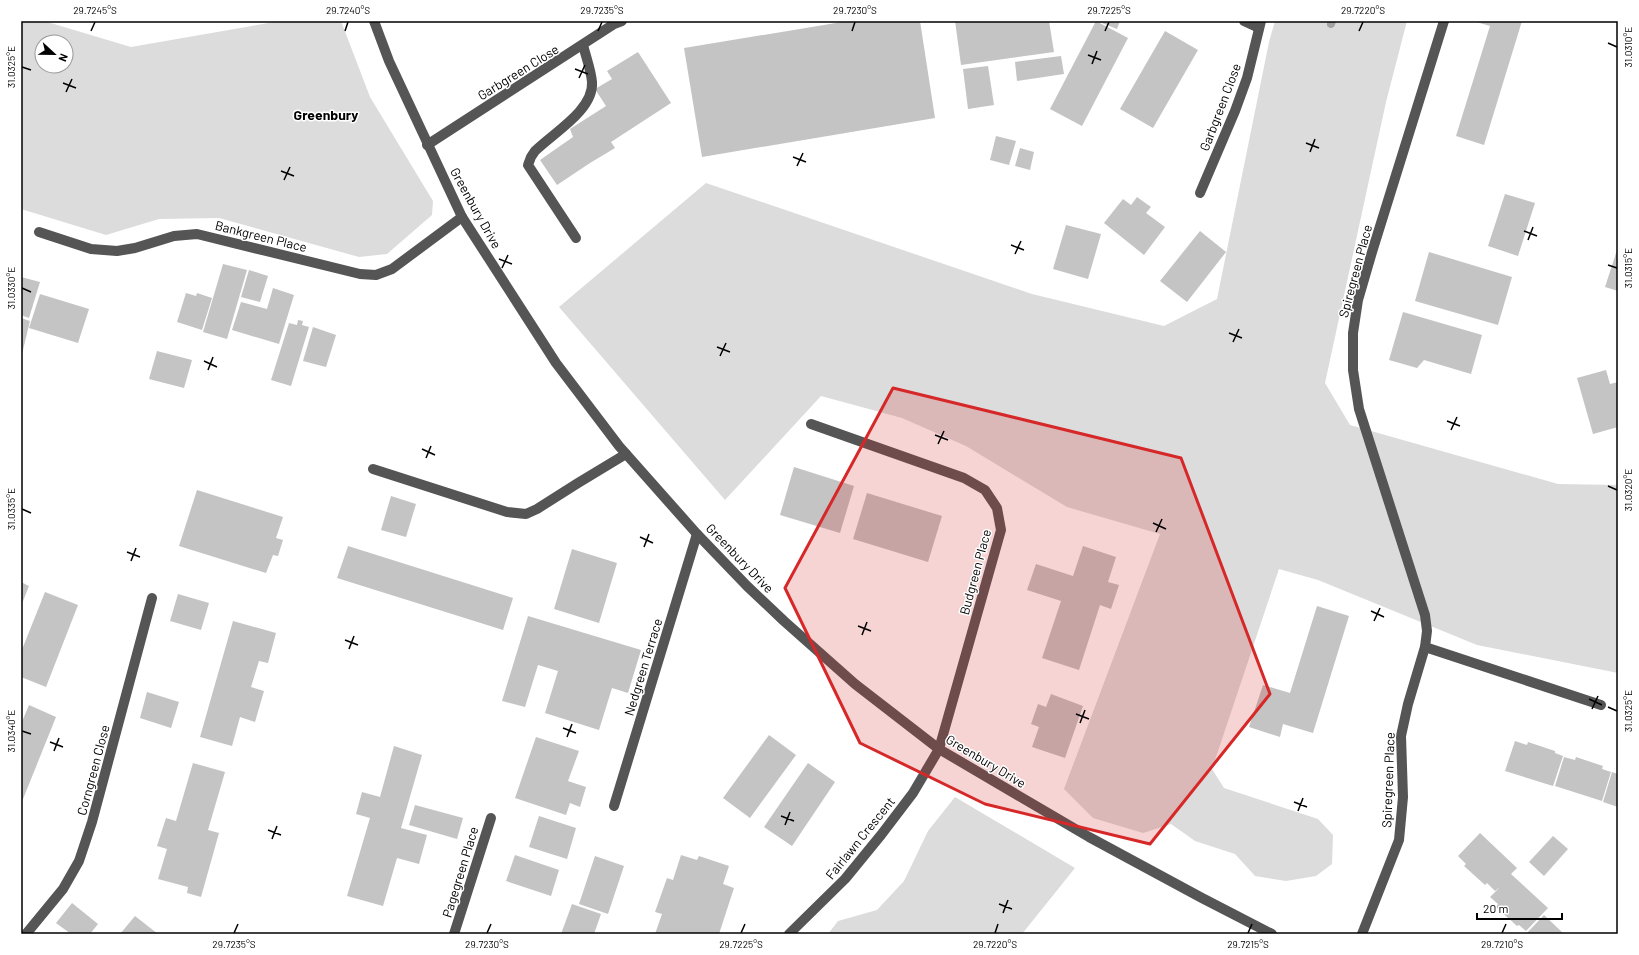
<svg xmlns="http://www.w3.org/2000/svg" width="1639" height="955" font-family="Barlow,sans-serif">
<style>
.green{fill:#dcdcdc;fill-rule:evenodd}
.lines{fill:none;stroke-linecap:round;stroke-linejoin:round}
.stream{stroke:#a3a3a3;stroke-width:8}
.building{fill:#c4c4c4}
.minor{stroke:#555;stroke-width:10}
.marked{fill:#d62828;fill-opacity:0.2;stroke:#d62828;stroke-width:3;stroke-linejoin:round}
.ticks{fill:none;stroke:#000;stroke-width:1.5}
.labels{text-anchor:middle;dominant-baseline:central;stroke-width:3;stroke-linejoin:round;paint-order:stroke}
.street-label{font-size:13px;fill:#000;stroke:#fff}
.neighbourhood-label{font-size:14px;font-weight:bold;fill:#000;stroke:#fff}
.neatline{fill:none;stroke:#000;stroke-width:1.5}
.ticks-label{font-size:10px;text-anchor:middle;fill:#000}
</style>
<rect width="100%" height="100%" fill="#fff"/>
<g class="green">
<path d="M21 21H44L131 47 280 21H341L370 97 433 201 432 215 387 254 359 257 219 218 159 219 106 235 21 209ZM42 42H66V66H42Z"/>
<path d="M1275 21H1407L1386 102 1325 383 1350 425 1558 484 1618 485V673L1477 645 1318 580 1279 569 1212 769 1224 788 1318 819 1333 835 1332 864 1316 876 1286 881 1255 876 1235 854 1195 841 1171 824 1143 833 1093 818 1064 789 1160 534 1067 507 966 446 902 418 821 396 725 500 559 307 706 183 1032 294 1164 326 1217 299 1269 42Z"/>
<path d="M955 797 1075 868 1022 934H828L838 921 877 910 904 881 928 831Z"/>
</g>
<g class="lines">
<path class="stream" d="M1331 24 1332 21"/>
</g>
<g class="building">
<path d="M848 21H920L935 118 702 157 684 48Z"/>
<path d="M955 21H1049L1054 52 961 65Z"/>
<path d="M1096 21 1128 38 1082 126 1050 109Z"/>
<path d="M1097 21H1120L1117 29Z"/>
<path d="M1473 21H1522L1484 145 1456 136 1490 26Z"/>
<path d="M1165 31 1198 50 1153 128 1120 109Z"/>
<path d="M638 52 671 103 611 142 615 148 590 163 557 185 540 160 573 137 570 129 606 106 595 89 612 79 607 71Z"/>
<path d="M1061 56 1064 74 1017 81 1015 62Z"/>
<path d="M988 66 994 105 968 109 963 69Z"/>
<path d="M996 136 1016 141 1009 165 990 160Z"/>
<path d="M1020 148 1034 152 1030 170 1015 166Z"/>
<path d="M1505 194 1535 203 1518 256 1488 246Z"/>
<path d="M1137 197 1151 207 1146 213 1165 227 1144 255 1104 223 1123 199 1131 205Z"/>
<path d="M1066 225 1101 234 1088 279 1053 269Z"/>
<path d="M1200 231 1226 252 1187 302 1160 281Z"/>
<path d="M1618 247V291L1605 287Z"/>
<path d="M1429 252 1512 277 1498 325 1415 301Z"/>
<path d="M223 264 247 270 227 339 203 332Z"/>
<path d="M249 270 268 276 260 302 241 297Z"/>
<path d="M21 277 40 282 29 318 21 315Z"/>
<path d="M273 288 294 295 279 344 232 330 241 302 267 309Z"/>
<path d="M186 293 196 296 197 293 212 298 202 330 177 322Z"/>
<path d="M40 294 89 309 78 343 29 328Z"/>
<path d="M1403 312 1482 335 1471 374 1424 360 1417 368 1389 360Z"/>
<path d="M21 318 30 321 22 354H21Z"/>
<path d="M298 320 303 321 302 325 309 327 291 386 271 380 289 323 297 325Z"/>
<path d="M313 327 336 335 326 367 303 361Z"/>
<path d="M157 351 192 360 184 388 149 379Z"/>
<path d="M1606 370 1610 384 1618 382V427L1593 434 1577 378Z"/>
<path d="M794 467 854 486 840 533 780 515Z"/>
<path d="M197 490 283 517 276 538 283 540 278 556 273 555 266 573 179 546Z"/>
<path d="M867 493 942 516 928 562 853 539Z"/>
<path d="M391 496 416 504 406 537 381 530Z"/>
<path d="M348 546 513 598 503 630 337 578Z"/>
<path d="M1083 546 1116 557 1108 582 1119 585 1111 609 1100 605 1079 670 1042 658 1061 601 1027 590 1036 564 1073 576Z"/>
<path d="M572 549 617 563 599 623 554 609Z"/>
<path d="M21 582 29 586 21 606Z"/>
<path d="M45 592 78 605 46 687 21 677V652Z"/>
<path d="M178 594 209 603 201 630 170 621Z"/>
<path d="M1317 606 1349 616 1313 733 1283 724 1280 737 1249 727 1263 685 1290 693Z"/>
<path d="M528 616 641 650 628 693 612 688 599 730 545 713 558 671 538 665 525 707 502 701Z"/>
<path d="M233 621 276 633 268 663 259 661 251 687 264 691 255 722 240 717 232 746 200 737Z"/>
<path d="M147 692 179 702 171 728 140 718Z"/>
<path d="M1051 694 1083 706 1065 758 1032 747 1039 727 1031 724 1038 704 1046 707Z"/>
<path d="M29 705 56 717 21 804V724Z"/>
<path d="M769 735 796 755 750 818 723 798Z"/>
<path d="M536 737 579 751 568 781 586 787 580 807 570 803 566 815 515 798Z"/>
<path d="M1515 741 1527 745 1528 742 1555 751V753L1563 756 1553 786 1505 771Z"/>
<path d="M394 746 422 755 401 828 427 835 419 864 397 858 383 906 347 896 370 818 356 814 362 792 380 797Z"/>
<path d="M1564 757 1575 760 1576 757 1603 766 1602 769 1611 772 1602 801 1555 786Z"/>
<path d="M193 763 225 772 208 830 219 833 201 897 187 893 188 887 158 879 167 849 157 846 166 818 176 821Z"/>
<path d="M808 763 835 782 792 846 764 827Z"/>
<path d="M1612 772 1618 774V807L1603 802Z"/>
<path d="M415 805 463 818 457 839 409 825Z"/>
<path d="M539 816 576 828 567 859 529 847Z"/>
<path d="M1480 833 1517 868 1511 874 1548 908 1526 931 1519 925 1517 926 1496 907 1498 904 1490 897 1500 887 1495 891 1487 883 1485 885 1464 866 1466 864 1458 856Z"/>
<path d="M1553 836 1568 849 1544 876 1529 862Z"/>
<path d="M515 855 559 870 551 896 506 881Z"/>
<path d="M681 855 697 860 699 856 729 866 723 884 734 888 719 934H655L662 914 655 912 667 878 673 880Z"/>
<path d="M595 856 624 866 608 914 579 904Z"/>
<path d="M72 903 98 924 90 934H71L56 923Z"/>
<path d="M572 904 601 914 594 934H561Z"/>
<path d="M1544 915 1564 934H1526Z"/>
<path d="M135 916 158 934H120Z"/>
</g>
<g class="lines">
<g class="minor">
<path d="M374 21 389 61 462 217 556 363 619 446 697 534 747 586 784 621 855 684 939 749 1089 837 1202 898 1272 934"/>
<path d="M1244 21 1259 28"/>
<path d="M427 145 614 24 622 21"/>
<path d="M1200 193 1235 111 1247 78 1261 21"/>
<path d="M39 232 91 249 117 251 135 248 174 236 197 234 360 274 376 275 392 269 462 217"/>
<path d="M576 238 528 165 531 157 535 151C553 133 594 110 592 82 591 70 586 57 583 45"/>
<path d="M373 469 507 512 526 514 537 509 578 483 626 454"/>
<path d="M1425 647 1601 705"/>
<path d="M614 806 697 534"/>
<path d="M26 934 63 889 79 861 92 822 152 598"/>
<path d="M454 934 491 818"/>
<path d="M789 934 845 879 881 835 913 793 939 749 1001 530 997 508 985 490 964 478 811 424"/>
<path d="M1362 934 1399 840 1403 797 1401 736 1408 704 1425 647 1427 631 1425 615 1359 409 1353 370V333L1358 300 1372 252 1444 21"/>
</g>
</g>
<path class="marked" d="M893 388 1181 458 1270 694 1150 844 985 804 860 743 785 588Z"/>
<path class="ticks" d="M91 31 95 22M345 31 348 22M598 31 602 22M852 31 855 22M1105 31 1109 22M1359 31 1363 22M1608 43 1617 47M1088 55 1101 60M1092 64 1097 51M22 67 31 70M575 69 588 74M579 78 585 65M63 83 76 88M66 92 72 79M1306 143 1319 148M1310 152 1315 139M793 157 806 162M797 166 803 153M281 171 294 176M284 180 290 167M1524 231 1537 236M1528 240 1533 227M1011 245 1024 250M1015 254 1021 241M499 259 512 264M1608 265 1617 268M502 268 508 255M22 288 31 292M1229 333 1242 338M1233 342 1239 329M717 347 730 352M720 356 726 343M204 361 217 367M208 370 213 357M1447 421 1460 426M1451 430 1457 417M935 435 948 440M938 444 944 431M422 449 435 455M426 458 431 446M1608 486 1617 490M22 509 31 513M1153 523 1166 529M1156 532 1162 519M640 537 653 543M644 547 649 534M127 552 140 557M131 561 136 548M1371 611 1384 617M1374 621 1380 608M858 626 871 631M862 635 867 622M345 640 358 645M349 649 354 636M1589 699 1602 705M1608 707 1617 711M1592 709 1598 696M1076 714 1089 719M1080 723 1085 710M563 728 576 733M22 731 31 734M567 737 572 724M50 742 63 747M54 751 59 738M1294 802 1307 807M1298 811 1303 798M781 816 794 821M785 825 790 812M268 830 281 835M272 839 277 826M999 904 1012 909M1003 913 1008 900M234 933 238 924M487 933 491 924M741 933 745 924M995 933 998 924M1248 933 1252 924M1502 933 1506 924"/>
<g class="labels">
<g class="street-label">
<text transform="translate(518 72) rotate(-32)">Garbgreen Close</text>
<text transform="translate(1220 107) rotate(-69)">Garbgreen Close</text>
<text transform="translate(476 208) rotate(61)">Greenbury Drive</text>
<text transform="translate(261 236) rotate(14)">Bankgreen Place</text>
<text transform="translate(1355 271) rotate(-75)">Spiregreen Place</text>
<text transform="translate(740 558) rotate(46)">Greenbury Drive</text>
<text transform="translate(975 572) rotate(-75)">Budgreen Place</text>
<text transform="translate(643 667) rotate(-73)">Nedgreen Terrace</text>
<text transform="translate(986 761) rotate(31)">Greenbury Drive</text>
<text transform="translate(93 770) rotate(-75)">Corngreen Close</text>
<text transform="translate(1388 780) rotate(-88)">Spiregreen Place</text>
<text transform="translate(860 838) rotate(-51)">Fairlawn Crescent</text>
<text transform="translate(460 872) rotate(-73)">Pagegreen Place</text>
</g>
<g class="neighbourhood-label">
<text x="326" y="114">Greenbury</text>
</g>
</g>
<rect width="1639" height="955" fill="none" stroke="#ffffff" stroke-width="44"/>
<g transform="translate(54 54) rotate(112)"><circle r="19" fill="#ffffff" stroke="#999999"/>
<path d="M0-3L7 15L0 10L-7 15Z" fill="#000000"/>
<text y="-6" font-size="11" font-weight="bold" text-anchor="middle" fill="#000000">N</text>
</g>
<path d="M1477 913v6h85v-6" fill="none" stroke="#000000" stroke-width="2"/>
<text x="1483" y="913" font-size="12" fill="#000000" stroke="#ffffff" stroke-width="3" paint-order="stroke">20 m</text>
<rect x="22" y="22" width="1595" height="911" class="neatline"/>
<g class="ticks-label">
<text x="95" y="14">29.7245°S</text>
<text x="348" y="14">29.7240°S</text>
<text x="602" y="14">29.7235°S</text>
<text x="855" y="14">29.7230°S</text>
<text x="1109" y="14">29.7225°S</text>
<text x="1363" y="14">29.7220°S</text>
<text transform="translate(1628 47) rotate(-90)" y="4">31.0310°E</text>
<text transform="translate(11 67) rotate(-90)" y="4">31.0325°E</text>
<text transform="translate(1628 268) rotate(-90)" y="4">31.0315°E</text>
<text transform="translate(11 288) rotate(-90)" y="4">31.0330°E</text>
<text transform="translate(1628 490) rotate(-90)" y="4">31.0320°E</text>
<text transform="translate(11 509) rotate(-90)" y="4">31.0335°E</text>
<text transform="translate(1628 711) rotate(-90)" y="4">31.0325°E</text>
<text transform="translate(11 731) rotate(-90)" y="4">31.0340°E</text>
<text x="234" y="948">29.7235°S</text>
<text x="487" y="948">29.7230°S</text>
<text x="741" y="948">29.7225°S</text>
<text x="995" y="948">29.7220°S</text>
<text x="1248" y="948">29.7215°S</text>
<text x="1502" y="948">29.7210°S</text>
</g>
</svg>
